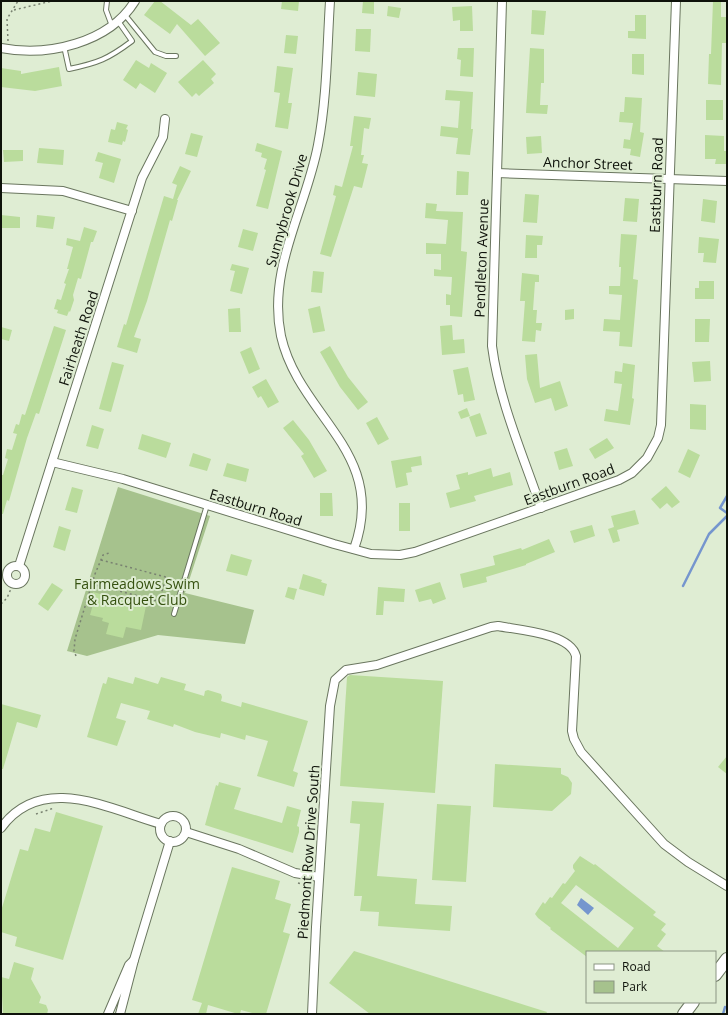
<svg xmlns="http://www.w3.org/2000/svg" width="728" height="1015" font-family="'Open Sans',sans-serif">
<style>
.green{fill:#a6c28d}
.water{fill:#7596ce}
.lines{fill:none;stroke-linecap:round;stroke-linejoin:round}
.stream{stroke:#7596ce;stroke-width:2.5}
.building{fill:#badc9c;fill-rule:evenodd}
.lane-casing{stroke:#6a765f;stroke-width:6}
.street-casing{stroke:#6a765f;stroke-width:10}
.secondary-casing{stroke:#6a765f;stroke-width:14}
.path{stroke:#798271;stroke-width:1.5;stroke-dasharray:2 3;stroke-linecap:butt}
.lane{stroke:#fff;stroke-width:4}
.street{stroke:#fff;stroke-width:8}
.secondary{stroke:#fff;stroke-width:12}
.labels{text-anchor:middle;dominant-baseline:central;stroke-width:4;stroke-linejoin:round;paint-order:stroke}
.street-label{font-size:14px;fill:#0e120a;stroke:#dfedd3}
.park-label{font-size:14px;fill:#35510f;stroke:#dfedd3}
</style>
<rect width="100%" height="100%" fill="#dfedd3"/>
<path class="green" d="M118 487 210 516 185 593 254 610 245 644 158 635 87 656 67 651Z"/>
<path class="water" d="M581 898 594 908 588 915 577 905Z"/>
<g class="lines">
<g class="stream">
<path d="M727 496 720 508 727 513"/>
<path d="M683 586 709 534 727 516"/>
<path d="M723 1014 725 1007"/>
</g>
</g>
<g class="building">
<path d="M155 1H160L191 25 198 19 220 43 205 56 177 24 170 34 144 15Z"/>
<path d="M282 1H299L298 11 281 9Z"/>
<path d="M363 1H374V14L362 13Z"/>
<path d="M713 1H721V17H727L726 43H722L721 85 708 84 709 54H711Z"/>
<path d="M388 6 401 8 399 18 387 16Z"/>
<path d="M472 6 473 31H460V20L453 21 452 7Z"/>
<path d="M532 10 546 11 544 35 531 34Z"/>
<path d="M635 15H646V39L628 38V31H635Z"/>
<path d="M356 29H371L370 52 355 51Z"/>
<path d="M286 35 298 36 296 54 284 53Z"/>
<path d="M458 48H474L473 77 460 76 461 60 457 59Z"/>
<path d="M530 48 544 49V83H541L540 105H548L547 114 526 113Z"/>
<path d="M632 54H644V75L632 74Z"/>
<path d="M136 60 149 68 151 63 167 73 155 93 140 83 136 89 123 80Z"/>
<path d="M203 60 216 74 211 79 214 83 199 96 196 93 192 97 178 82Z"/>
<path d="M277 66 293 68 288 103H292L288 129 275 127 280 93 274 92Z"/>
<path d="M59 67 62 86 35 91 1 87V68L21 71V74Z"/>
<path d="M358 72 377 74 375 97 356 95Z"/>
<path d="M446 90 473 92 471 129H473L470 155 456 154 458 138 440 136 441 126 458 128 460 101 445 100Z"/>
<path d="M625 97 642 98 640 132 644 133 640 157 630 155 631 149 623 148 624 139 630 140 633 123 619 122 620 112H624Z"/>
<rect x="706" y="100" width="17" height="20"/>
<path d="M354 116 371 118 369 129 364 128 361 155H364L362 163 368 164 362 188 354 186 331 257 320 254 336 196 333 195 335 185 342 187 353 146H350Z"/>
<path d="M117 122 128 125 126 129 128 130 125 142 123 141 122 145 108 142 111 129 115 130Z"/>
<path d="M191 133 203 136 197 157 185 154Z"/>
<path d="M705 135 724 136V151H727V164H715L716 159H705Z"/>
<path d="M541 136 542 153 527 154 526 137Z"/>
<path d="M257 143 282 151 268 209 256 206 266 170 264 169 267 159 261 157 262 153 255 151Z"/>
<path d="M39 148 64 150 63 165 37 163Z"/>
<path d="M3 150H23V161L4 162Z"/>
<path d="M98 152 121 159 114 183 99 178 103 163 95 161Z"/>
<path d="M180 166 191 171 177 200H178L172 221 170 220 147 301 134 337 141 339 137 353 117 347 124 324 126 325 164 196 173 199 177 185 172 183Z"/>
<path d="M457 171 469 172 468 195H456Z"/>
<path d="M525 194 539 195 537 223 523 222Z"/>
<path d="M625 198 639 199 637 222 623 221Z"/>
<path d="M703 199 717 201 715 223 701 221Z"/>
<path d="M426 203 437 204 436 211 463 212 461 251 467 252 462 317 450 316V305H446V294L451 295 452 277 434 276V269L441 270V254H426V243L446 244 448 220 425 218Z"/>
<path d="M1 215 20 217V228H1Z"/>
<path d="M37 215 55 217 53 229 36 227Z"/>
<path d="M84 227 97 231 93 242H91L81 279 78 278 73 295 74 300 70 312 69 311 67 316 57 313 58 310 54 309 57 299 61 300 66 284 64 283 69 269H67L73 247 66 245 67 238 80 241Z"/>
<path d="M243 229 258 233 253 251 238 247Z"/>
<path d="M621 234 637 235 633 279 638 280 632 347 619 346 620 332 603 331 604 319 620 320 622 295 609 294V286H620L621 267H619Z"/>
<path d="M526 235 543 236 542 245H537V258H525Z"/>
<path d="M699 237 719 239 716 263 703 262 704 253H698Z"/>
<path d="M232 264 249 268 242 294 230 291 235 271 230 270Z"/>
<path d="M313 271 324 272 322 293 311 292Z"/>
<path d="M522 273 539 275V282H535L533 310H537L536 323H542L541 331 536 330 535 342 522 341 525 301H520Z"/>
<path d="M699 281H714V299H695V288H699Z"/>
<path d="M320 306 325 331 313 333 308 309Z"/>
<path d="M240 308 241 332H229L228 309Z"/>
<path d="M574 309V319L565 320V310Z"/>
<path d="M695 319H710L709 342H695Z"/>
<path d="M452 325 453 340 464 339 465 353 442 355 440 326Z"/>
<path d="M54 326 66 330 39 414 36 413 27 438 9 501 7 500 3 514H1V475H3L8 459 5 458 7 449 12 450 17 434 13 433 16 424 19 425 22 414 25 415Z"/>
<path d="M1 327 12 330 9 341 1 339Z"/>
<path d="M330 346 348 377 368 402 358 410 340 387 320 352Z"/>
<path d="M251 347 260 369 249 374 240 352Z"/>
<path d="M537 354 540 388 560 381 568 406 555 411 551 398 535 403 527 379 525 355Z"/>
<path d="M710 361 711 381 694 382 692 362Z"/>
<path d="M112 362 124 365 111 412 99 409Z"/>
<path d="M623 363 635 365 632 398 634 399 630 425 604 421 606 409 618 411 622 384 614 383 615 371 622 372Z"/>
<path d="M468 367 475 400 464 402 463 394 458 395 453 370Z"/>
<path d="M266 379 279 402 268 408 261 396 258 398 252 387Z"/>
<path d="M690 404 706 405V430L690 429Z"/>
<path d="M467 408 470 416 461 419 458 412Z"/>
<path d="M480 413 487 434 476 437 469 417Z"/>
<path d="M377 417 389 439 378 445 366 423Z"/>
<path d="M293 420 309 440 327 471 314 478 301 456 304 454 283 428Z"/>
<path d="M92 425 104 429 98 449 86 446Z"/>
<path d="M142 434 171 443 166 458 138 449Z"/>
<path d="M607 438 614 448 595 459 589 449Z"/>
<path d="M567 448 573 466 559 470 554 452Z"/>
<path d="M688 449 700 455 690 478 678 472Z"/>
<path d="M193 453 211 459 207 471 189 466Z"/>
<path d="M421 456 422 465 411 467 412 472 406 473 408 485 396 488 391 461Z"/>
<path d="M227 463 249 469 246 482 223 476Z"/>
<path d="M491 468 493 477 510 472 513 485 474 496 476 501 450 508 446 493 460 489 456 475 468 472V475Z"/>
<path d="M666 486 680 502 672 508 667 503 660 509 651 499Z"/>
<path d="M72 487 83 490 77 513 65 510Z"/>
<path d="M320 493H332L333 516H320Z"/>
<rect x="399" y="503" width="11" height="28"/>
<path d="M635 510 639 524 617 530 620 541 613 543 608 529 614 527 611 516Z"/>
<path d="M592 525 595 536 574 543 570 531Z"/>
<path d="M59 526 71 530 65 551 53 547Z"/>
<path d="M549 539 555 552 526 564V565L486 577 487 582 463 588 460 574 495 565 493 556 521 548 522 550Z"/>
<path d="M231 554 252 560 247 576 226 571Z"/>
<path d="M303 574 322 580 321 582 327 584 324 596 299 589Z"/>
<path d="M440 582 446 599 433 604 431 599 419 602 415 590Z"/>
<path d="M52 583 63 590 48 611 38 604Z"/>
<path d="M288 587 297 589 294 600 285 597Z"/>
<path d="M378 587 405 589 404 602 384 601 383 615H376Z"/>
<path d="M93 592 146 606 141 630 126 627 123 638 106 634 109 623 102 621 103 618 90 615 94 601H91Z"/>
<path d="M350 675 443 681 435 793 340 786 347 677Z"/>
<path d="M108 677 133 684 135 677 158 684 161 677 186 684 184 690 204 696 205 691 208 690 221 694 222 697 221 701 241 707 242 702 308 721 293 771 298 773 294 787 257 776 268 741 246 735 245 740 221 733 220 738 195 732 174 724 173 727 147 719 150 711 121 703 116 718 126 721 117 746 87 737 103 683 106 684Z"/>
<path d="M1 704 41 715 37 728 17 722 3 769H1Z"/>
<path d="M727 756V774L718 767Z"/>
<path d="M495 764 561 768V774L568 777 572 783 571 794 552 811 493 807Z"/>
<path d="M219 782 241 788 234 809 282 823 287 806 301 810 297 826 299 827V832L293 853 205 825 216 785 218 786Z"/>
<path d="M352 801 384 803 377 876 417 879 415 904 452 906 450 931 378 926 379 912 360 911 362 896H354L360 824 350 823Z"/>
<path d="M437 804 471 806 466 882 432 880Z"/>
<path d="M56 812 103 826 63 960 15 946 17 937 1 932V911L20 849 28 851 35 828 50 832Z"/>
<path d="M580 856 594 865 595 864 656 912 653 915 666 924 661 930 666 934 657 946 665 952H587V957L550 929 551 928 538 918 535 914 543 902 545 904 550 897 552 898 563 883 565 884 575 871 573 868V865ZM576 885 634 928 618 948 561 903Z"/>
<path d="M232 867 280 881 275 899 291 904 283 932 290 934 266 1014H256L241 1010 240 1014H238L208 1005 206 1014H198L202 1003 192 1000Z"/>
<path d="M354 951 547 1012 546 1014H370L329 983Z"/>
<path d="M14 962 34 968 31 979 41 997 39 1003 46 1005 48 1010 47 1014H3L1 977 9 979Z"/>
</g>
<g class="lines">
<g class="lane-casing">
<g id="lane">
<path d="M107 1 106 10 112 26"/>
<path d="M125 15 155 52 166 56H176"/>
<path d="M64 46 69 69C98 63 108 59 132 41L118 21"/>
<path d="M174 614 207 505"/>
</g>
</g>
<g class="street-casing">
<g id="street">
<path d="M330 1C327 49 327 98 318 145 306 209 267 269 281 336 299 417 389 452 354 549"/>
<path d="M502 1 492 346C499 401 523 455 541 508"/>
<path d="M1 48C48 57 109 43 135 1"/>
<path d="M497 173 727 181"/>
<path d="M1 188 63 191 132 211"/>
<path d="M52 462 123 479 334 544 371 554 400 555 415 552 619 480 632 473 647 458 658 438 661 425 676 1"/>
<circle cx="16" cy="575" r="9"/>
<path d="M19 566 142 178 163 137 165 119"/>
<circle cx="173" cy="829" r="13"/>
<path d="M1 828C42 772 109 809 161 824"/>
<path d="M186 832 239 849 295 873 319 877"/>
<path d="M134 960 170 841"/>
<path d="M108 1014 129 965 134 960 120 1014"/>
<path d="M312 1014 316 927 330 706 335 680 346 670 377 665 491 627 498 626C518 630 570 633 576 656L572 731 574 739 581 752 664 844 688 862 727 886"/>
</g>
</g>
<g class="secondary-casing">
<g id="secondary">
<path d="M715 975 727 959"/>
<path d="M684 1014 693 1002"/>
</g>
</g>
<g class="path">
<path d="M14 10 52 1"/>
<path d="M8 41 7 19 18 1"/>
<path d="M101 560 166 577 159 601"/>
<path d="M91 584 162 602"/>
<path d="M1 604 7 598 13 584"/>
<path d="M76 656 74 651 75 639 95 574 103 555 109 553"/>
<path d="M36 814 54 808"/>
<path d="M298 883 306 885"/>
<path d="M303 935 306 908"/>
</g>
<use href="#lane" class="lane"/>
<use href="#street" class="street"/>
<use href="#secondary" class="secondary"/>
</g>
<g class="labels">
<g class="street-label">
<text transform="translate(588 163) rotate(2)">Anchor Street</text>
<text transform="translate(656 185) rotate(-88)">Eastburn Road</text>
<text transform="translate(286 210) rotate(-74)">Sunnybrook Drive</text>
<text transform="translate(481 258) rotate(-88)">Pendleton Avenue</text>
<text transform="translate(78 338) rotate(-72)">Fairheath Road</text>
<text transform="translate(569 484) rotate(-20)">Eastburn Road</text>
<text transform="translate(256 507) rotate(17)">Eastburn Road</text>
<text transform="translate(308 852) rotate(-86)">Piedmont Row Drive South</text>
</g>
<g class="park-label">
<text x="137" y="583">Fairmeadows Swim<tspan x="137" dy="16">&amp; Racquet Club</tspan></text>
</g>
</g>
<rect width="728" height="1015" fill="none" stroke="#0e120a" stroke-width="4"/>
<rect x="586" y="951" width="130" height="52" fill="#dfedd3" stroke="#8b9583"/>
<rect x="594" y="964" width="20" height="6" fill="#ffffff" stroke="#8b9583"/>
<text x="622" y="971" font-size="12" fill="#0e120a">Road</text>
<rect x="594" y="981" width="20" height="12" fill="#a6c28d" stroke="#8b9583"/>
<text x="622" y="991" font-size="12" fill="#0e120a">Park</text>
</svg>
